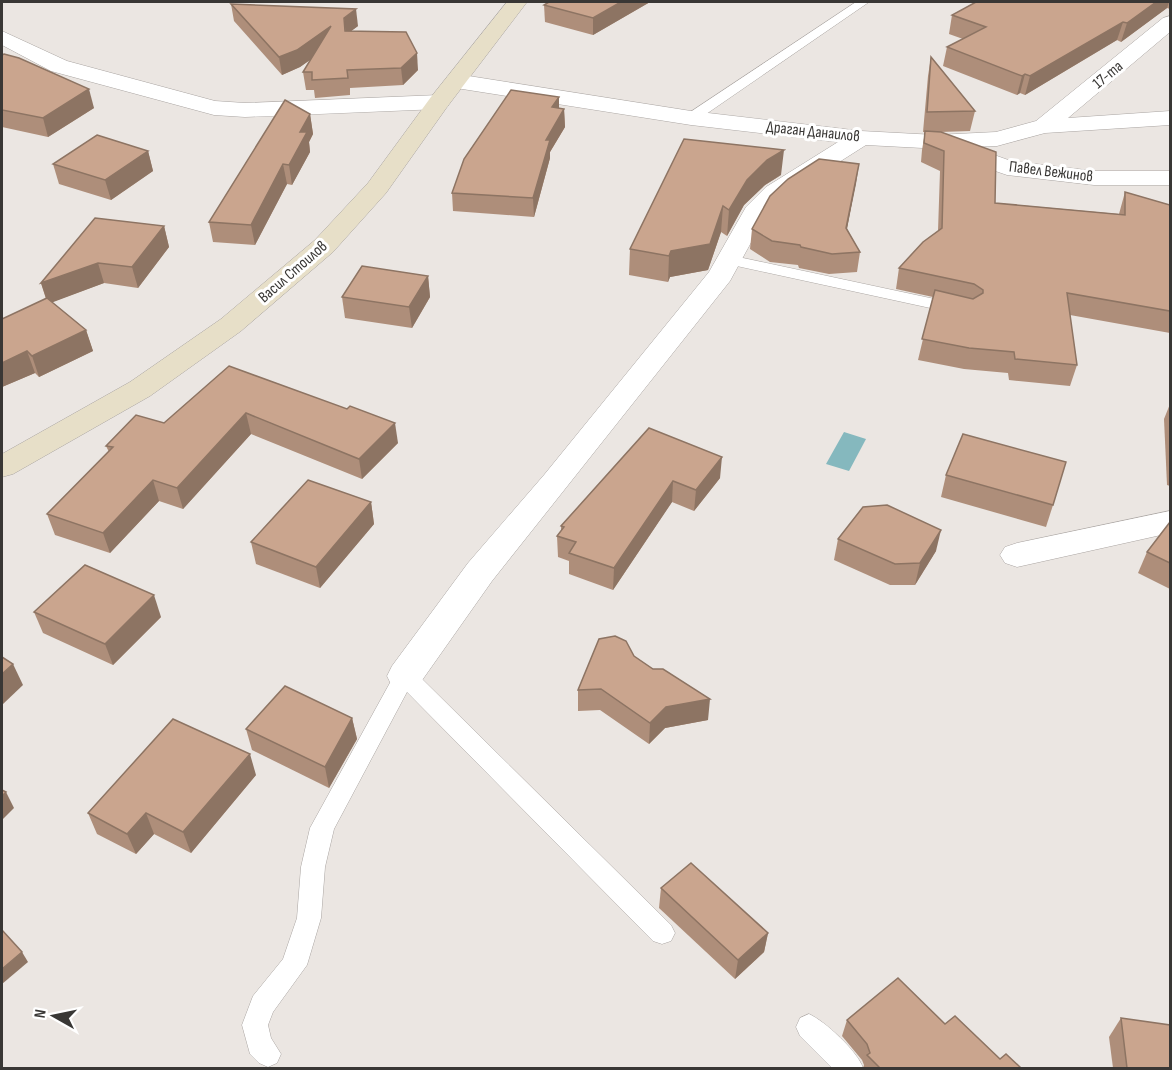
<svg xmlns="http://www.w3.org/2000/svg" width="1172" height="1070" font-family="'Sofia Sans Condensed',sans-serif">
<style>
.water{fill:#85b8be}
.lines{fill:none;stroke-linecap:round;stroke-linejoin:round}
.lane-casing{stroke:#aaa5a2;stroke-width:1}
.street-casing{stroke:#aaa5a2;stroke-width:1}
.secondary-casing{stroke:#aaa5a2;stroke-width:1}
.lane{fill:#fff;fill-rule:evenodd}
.street{fill:#fff;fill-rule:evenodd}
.secondary{fill:#e7dfc8;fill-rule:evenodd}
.wall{fill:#ae8e7a}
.shaded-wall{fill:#8d7463}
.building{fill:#caa58e;stroke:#8d7463;stroke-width:1.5}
.labels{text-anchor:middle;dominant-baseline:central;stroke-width:6;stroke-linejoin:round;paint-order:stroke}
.far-street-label{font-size:16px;fill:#393735;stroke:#fff}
</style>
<rect width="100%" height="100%" fill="#ebe6e2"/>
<path class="water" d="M844 432 866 439 849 471 826 464Z"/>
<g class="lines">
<g class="lane-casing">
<g id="lane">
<path d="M856 2H869L696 121H686V115Z"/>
<path d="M729 255 958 304 966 309 958 314 723 263 721 260 723 257Z"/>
<path d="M405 668 413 670 671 925 675 933 671 941 662 944 653 941 407 692 334 829 325 867 321 918 307 965 273 1012 268 1025 271 1038 281 1054 277 1063 268 1067 259 1063 250 1054 242 1025 253 996 283 959 297 918 301 867 310 828 397 670Z"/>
<path d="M809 1014C825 1021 858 1052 863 1068H832L800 1036 796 1027 800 1018Z"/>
</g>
</g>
<g class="street-casing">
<g id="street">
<path d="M1170 16V32L1068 118 1170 111V125L1045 133 997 146 972 147 1011 161 1094 171H1170V185H1094L1007 175 946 154 942 149 866 145 784 197 766 215 730 281 492 581 418 686 405 690 392 686 387 676 392 666 468 563 544 475 709 272 746 207 766 187 838 142 691 125 456 88 448 86 445 81 448 76 456 74 691 111 861 131 936 135 996 132 1036 121 1163 18Z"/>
<path d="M2 31 67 61 215 101 245 103 439 95 447 97 450 102 447 107 439 109 245 117 214 115 51 71 2 45Z"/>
<path d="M1170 511V533L1017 567 1005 563 1000 555 1005 547 1017 543Z"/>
</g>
</g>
<g class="secondary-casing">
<path id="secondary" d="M507 2H527L447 107 386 193 333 252 241 331 150 396 13 474 2 477V454L130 382 221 319 315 240 368 183 431 97Z"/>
</g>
<use href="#lane" class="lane"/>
<use href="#street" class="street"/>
<use href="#secondary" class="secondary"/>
</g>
<g class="wall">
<path d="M549 2H650L593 35 545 22 544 5Z"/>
<path d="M976 2H1170V9L1167 8 1121 42 1117 40 1025 95 1020 93 1017 95 943 66 947 47 963 39 949 34 952 15Z"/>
<path d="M231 4 358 26 351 31 418 70 403 85 350 88V95L315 98 314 90H306L303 72 311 59 300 67 282 75 234 21Z"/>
<path d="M2 55 94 108 48 137 2 127Z"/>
<path d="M931 57 975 111 970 131 940 132 995 203 1119 214 1125 192 1170 205V333L1070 315 1077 365 1070 386 1009 380 1008 373 964 369 918 360 933 297 896 289 899 268 938 231 940 171 921 162 922 150 925 132H923L928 76Z"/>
<path d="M559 97V108L564 109 565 127 550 152V158L534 217 453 211 452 193Z"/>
<path d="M310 114 313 134 309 142 310 152 292 185 287 184 255 245 213 242 209 222Z"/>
<path d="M148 151 153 171 111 200 59 184 53 164Z"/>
<path d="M859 164 847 229 860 252 857 272 829 274 799 268 798 265 770 262 750 249 752 229Z"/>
<path d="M781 175 765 185 744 205 727 236 721 232 708 270 670 277 668 282 629 275 630 249Z"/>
<path d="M164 226 169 247 138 288 104 283 52 302 86 330 93 351 39 377 35 373 2 387V319L46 299 41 283Z"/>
<path d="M428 276 430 297 412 328 345 318 342 297Z"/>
<path d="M229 366 398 443 362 479 251 434 183 509 159 501 110 553 55 535 47 514 109 452 106 446 164 423Z"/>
<path d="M1170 404V486L1167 485 1164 419Z"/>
<path d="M649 428 720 478 694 511 672 502 613 590 569 574V561L558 557 557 536 561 531V526Z"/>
<path d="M946 475 1053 505 1046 527 941 497Z"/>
<path d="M371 502 374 524 320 588 256 564 251 542Z"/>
<path d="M1170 522V589L1138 573 1147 552Z"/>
<path d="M838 539 936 551 915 585H890L834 560Z"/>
<path d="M34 612 161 617 113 665 43 633Z"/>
<path d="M634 656 708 720 665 728 649 744 600 710 578 711V690Z"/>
<path d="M352 718 357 739 329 788 252 750 246 729Z"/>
<path d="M256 775 191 853 154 834 136 854 97 834 88 813Z"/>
<path d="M661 888 768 933 764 952 735 979 659 908Z"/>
<path d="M1121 1018 1170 1068H1113L1109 1037Z"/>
<path d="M847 1020 945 1024 1000 1059 1021 1068H863L864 1065 862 1060 842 1036Z"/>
</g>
<g class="shaded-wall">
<path d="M621 2H650L593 35V18Z"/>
<path d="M1156 2H1169L1167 8 1121 42 1127 23Z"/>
<path d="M356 9 358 26 346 35 344 18Z"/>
<path d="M1123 22 1117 40 1025 95 1030 76Z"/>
<path d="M331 26 333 44 300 67 282 75 279 57Z"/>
<path d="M417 53 418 70 403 85 401 68Z"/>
<path d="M1025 74 1020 93 1017 95 1022 76Z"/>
<path d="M89 89 94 108 48 137 43 118Z"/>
<path d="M559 97V114L552 107Z"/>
<path d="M564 109 565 127 550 152V158L534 217 533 198 546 140Z"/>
<path d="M310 114 313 134 309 142 310 152 292 185 289 165 300 132Z"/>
<path d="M784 150 781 175 765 185 744 205 727 236 729 210 747 180 767 160Z"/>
<path d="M148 151 153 171 111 200 105 180Z"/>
<path d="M283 164 287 184 255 245 251 225Z"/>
<path d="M859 164 856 184 843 248 846 228Z"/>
<path d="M723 206 721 232 708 270 670 277 668 282 669 256 671 251Z"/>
<path d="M164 226 169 247 138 288 132 267Z"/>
<path d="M98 263 104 283 48 304 41 283Z"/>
<path d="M428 276 430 297 412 328 409 307Z"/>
<path d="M86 330 93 351 39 377 32 356Z"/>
<path d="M27 351 35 373 2 387V363Z"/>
<path d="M246 413 251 434 183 509 177 488Z"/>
<path d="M395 423 398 443 362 479 359 459Z"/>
<path d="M722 457 720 478 694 511 696 490Z"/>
<path d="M153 480 159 501 110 553 103 533Z"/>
<path d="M673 481 672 502 613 590 614 568Z"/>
<path d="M371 502 374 524 320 588 316 567Z"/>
<path d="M941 530 936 551 915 585 920 563Z"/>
<path d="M154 595 161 617 113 665 105 644Z"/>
<path d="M13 664 23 685 2 705V674Z"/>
<path d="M710 699 708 720 665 728 649 744 650 723 666 707Z"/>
<path d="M352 718 357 739 329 788 325 767Z"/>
<path d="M250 754 256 775 191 853 183 832Z"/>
<path d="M6 792 14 808 2 820V796Z"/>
<path d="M146 813 154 834 136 854 127 834Z"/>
<path d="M768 933 764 952 735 979 738 960Z"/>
<path d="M22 952 28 962 2 984V969Z"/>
</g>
<g class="building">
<path d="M549 2H621L593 18 544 5Z"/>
<path d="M976 2H1156L1127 23 1123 22 1030 76 1025 74 1022 76 947 47 986 27 952 15Z"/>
<path d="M231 4 356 9 344 18 345 31 406 32 417 53 401 68 347 70 348 78 312 80V72H303L331 26 297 50 279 57Z"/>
<path d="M4 54 19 58 89 89 43 118 2 110V55Z"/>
<path d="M931 57 975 111 927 112Z"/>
<path d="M511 90 559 97 552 107 564 109 546 140H550L533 198 452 193 464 159Z"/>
<path d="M285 100 310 114 300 132H307L289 165 283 164 251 225 209 222Z"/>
<path d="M925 131 941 132 996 152 995 203 1125 215V192L1170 205V311L1067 293 1077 365 1015 359 1014 352 969 348 922 339 935 290 973 299 983 293V290L974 284 899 268 923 242 942 228 944 151 924 143Z"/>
<path d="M97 135 148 151 105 180 53 164Z"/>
<path d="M684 139 784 150 767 160 747 180 729 210 723 206 710 244 671 251 669 256 630 249Z"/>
<path d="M819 159 859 164 846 228 860 252 832 254 801 247 800 245 772 241 752 229 770 196 788 179Z"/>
<path d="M95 218 164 226 132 267 98 263 41 283Z"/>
<path d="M362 266 428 276 409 307 342 297Z"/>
<path d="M47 298 86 330 32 356 27 351 2 363V319Z"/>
<path d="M229 366 347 409 350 406 395 423 359 459 246 413 177 488 153 480 103 533 47 514 113 447 106 446 136 415 164 423Z"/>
<path d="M649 428 722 457 696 490 673 481 614 568 569 553 576 542 557 536 564 527 561 526Z"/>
<path d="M963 434 1066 462 1053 505 946 475Z"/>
<path d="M308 480 371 502 316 567 251 542Z"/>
<path d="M887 505 941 530 920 563 895 564 838 539 863 507Z"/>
<path d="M1170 522V563L1147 552Z"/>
<path d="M85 565 154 595 105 644 34 612Z"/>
<path d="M615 636 626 641 634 656 653 669H663L710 699 666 707 650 723 601 689 578 690 599 639Z"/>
<path d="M2 657 13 664 2 674Z"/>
<path d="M285 686 352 718 325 767 246 729Z"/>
<path d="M173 719 250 754 183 832 146 813 127 834 88 813Z"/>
<path d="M2 790 6 792 2 796Z"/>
<path d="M691 863 768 933 738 960 661 888Z"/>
<path d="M2 930 22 952 2 969Z"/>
<path d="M898 978 945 1024 955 1016 1000 1059 1006 1054 1021 1068H880L867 1055 870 1053 867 1044 847 1020Z"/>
<path d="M1121 1018 1170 1025V1068H1127Z"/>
</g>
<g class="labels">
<g class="far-street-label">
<text transform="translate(1108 75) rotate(-40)">17-та</text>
<text transform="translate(813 132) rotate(6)">Драган Данаилов</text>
<text transform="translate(1051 172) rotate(7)">Павел Вежинов</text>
<text transform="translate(293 272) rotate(-41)">Васил Стоилов</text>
</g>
</g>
<rect width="1172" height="1070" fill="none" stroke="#393735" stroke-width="6"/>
<g transform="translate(54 1016) rotate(279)" stroke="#ffffff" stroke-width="4.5" paint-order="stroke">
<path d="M0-4.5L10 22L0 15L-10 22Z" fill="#393735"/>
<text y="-9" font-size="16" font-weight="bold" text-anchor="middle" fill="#393735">N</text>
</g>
</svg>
